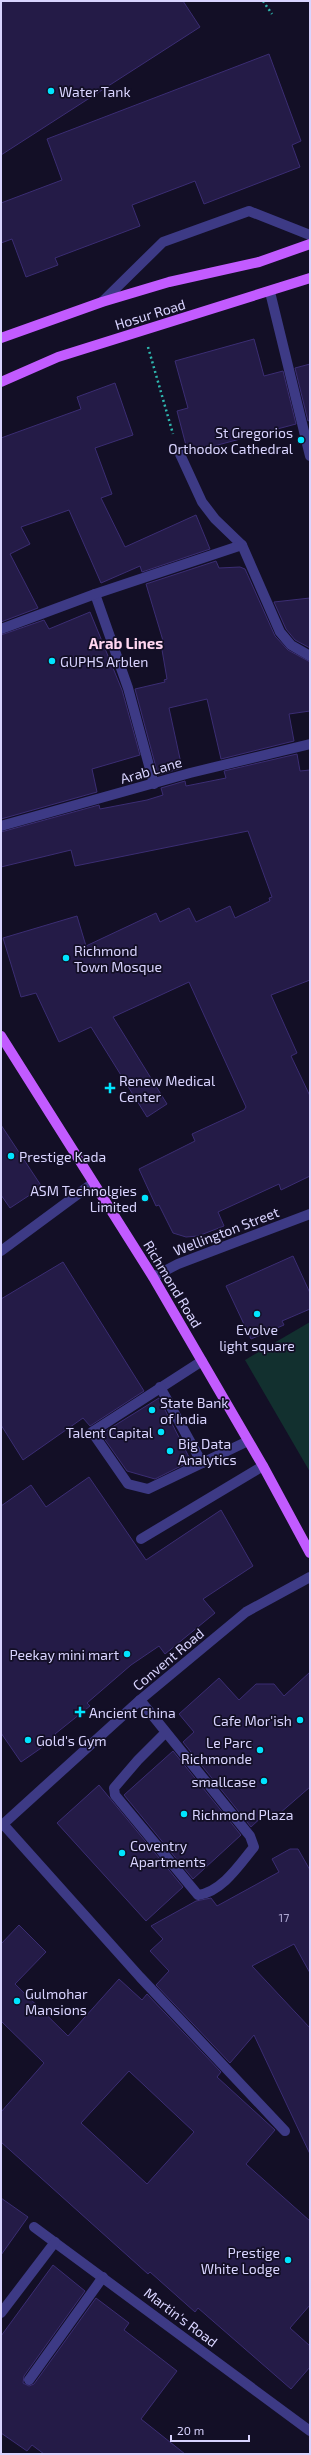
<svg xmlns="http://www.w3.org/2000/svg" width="311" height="2455" font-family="'Exo 2',sans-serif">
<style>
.green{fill:#12302f}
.building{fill:#241b47;stroke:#3b2d73;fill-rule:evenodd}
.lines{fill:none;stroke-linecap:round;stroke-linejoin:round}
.path{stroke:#2fb8b0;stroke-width:2.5;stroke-dasharray:2 3;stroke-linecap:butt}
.minor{stroke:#3d3a85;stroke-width:10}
.major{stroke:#c25bff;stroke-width:10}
.poi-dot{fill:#00e5ff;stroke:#130f26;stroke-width:1.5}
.labels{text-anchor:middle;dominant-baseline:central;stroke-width:3.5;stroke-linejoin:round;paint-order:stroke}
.number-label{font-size:12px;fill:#aca6d1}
.poi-label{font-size:14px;fill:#d9d4ff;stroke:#130f26;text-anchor:start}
.street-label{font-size:14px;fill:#d9d4ff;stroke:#130f26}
.neighbourhood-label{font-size:15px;font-weight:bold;fill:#ffd6f0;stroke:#130f26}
</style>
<rect width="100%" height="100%" fill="#130f26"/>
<path class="green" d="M310 1322V1472L245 1360Z"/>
<g class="building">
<path d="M1 1H183L200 27 1 155Z"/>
<path d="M269 54 301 141 292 145 300 167 204 204 195 181 132 205 140 226 55 258 58 265 26 277 12 239 1 243V203L62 180 47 139Z"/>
<path d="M254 339 264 376 283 371 296 424 188 453 177 411 188 408 175 361Z"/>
<path d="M310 364V420L308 421 295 368Z"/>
<path d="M115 383 133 435 95 448 112 494 101 498 125 547 196 515 210 549 142 572 140 566 101 583 69 510 21 527 30 544 10 554 38 608 1 622V438L81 409 77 397Z"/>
<path d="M216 561 219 568 240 567 245 569 275 636 288 650 310 662V711L289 714 294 741 221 759 207 699 169 708 182 768 158 775 135 689 165 682 164 680 167 679 161 644H164L146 584Z"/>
<path d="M310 598V648L295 640 286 629 274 602Z"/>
<path d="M90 612 122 690 140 755 92 769 97 792 1 819V635L44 620 49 629Z"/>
<path d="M297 754 300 771 310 770V980L271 995 297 1053 291 1056 310 1096V1176L281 1190 279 1184 218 1212 224 1226 198 1236 186 1237 173 1233 159 1205 156 1206 139 1169 195 1141 192 1134 244 1110 246 1107 189 982 113 1017 167 1104 147 1117 91 1027 59 1042 36 993 21 997 3 938 77 916 86 946 156 913 160 922 189 908 196 922 230 906 235 918 270 901 269 898 272 897 248 831 75 866 71 850 1 867V832L99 805 100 809 147 800 163 795 161 788 185 781 186 786 226 778 224 771Z"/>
<path d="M1 1125 42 1187 10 1208 1 1195Z"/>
<path d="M293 1256 310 1293V1309L282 1321 284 1325 251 1339 226 1286Z"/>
<path d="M63 1262 144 1391 90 1426 83 1418 23 1460 1 1425V1299Z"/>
<path d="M159 1398 191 1461 155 1479 127 1471 101 1434Z"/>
<path d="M89 1477 146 1560 221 1510 253 1566 203 1599 215 1613 165 1654 159 1646 131 1665 87 1703 90 1706 55 1734 57 1737 21 1762 1 1733V1506L31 1485 46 1507Z"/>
<path d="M310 1672V1787L272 1820 266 1813 251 1827 183 1742 194 1732 179 1714 219 1678 239 1700 256 1684H274L284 1696Z"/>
<path d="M173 1751 241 1835 193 1879 124 1795Z"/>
<path d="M99 1785 183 1887 146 1921 57 1823Z"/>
<path d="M290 1849H298L310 1870V1973L294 1944 252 1966 310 2028V2154L254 2035 230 2063 156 1985 169 1971 150 1951 163 1939 151 1926 196 1901 211 1898 217 1906 279 1872 272 1859Z"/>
<path d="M19 1925 46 1952 15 1984 68 2036 119 1979 142 2000 147 1994 221 2072 217 2077 275 2130 246 2164 310 2221V2305L290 2328 310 2346V2367L291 2389 198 2308 195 2312 150 2272 148 2274 1 2142V2112L44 2063 1 2021V1944ZM129 2071 194 2132 147 2184 81 2123Z"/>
<path d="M1 2198 28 2217 1 2255Z"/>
<path d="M53 2265 85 2291 24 2376 23 2383 29 2386 34 2384 96 2298 129 2323 124 2330 177 2371 141 2419 185 2454H44L32 2445 27 2451 1 2433V2336Z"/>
</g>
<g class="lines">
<g class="path">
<path d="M263 1 272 14"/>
<path d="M148 347 173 434"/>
</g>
<g class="minor">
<path d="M270 292 310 456"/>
<path d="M102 302 163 242 249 211 310 235"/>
<path d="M179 452 202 502 215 519 242 545 280 632 291 645 310 656"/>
<path d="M95 594 128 688 154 784"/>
<path d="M1 629 95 594 242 545"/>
<path d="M1 826 190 773 310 744"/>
<path d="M1 1251 93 1183"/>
<path d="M153 1277 178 1264 310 1214"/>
<path d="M202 1361 92 1432 128 1484 148 1489 248 1441"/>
<path d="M160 1387 202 1463"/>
<path d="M141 1539 263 1466"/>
<path d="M140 1700 250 1836 254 1847C240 1864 222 1892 198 1895L115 1795 114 1788 138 1760 165 1733"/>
<path d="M3 1824 140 1977 285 2131"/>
<path d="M1 1826 140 1700 246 1612 310 1577"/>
<path d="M34 2227 310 2431"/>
<path d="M1 2313 55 2242"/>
<path d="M29 2380 103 2277"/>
</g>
<g class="major">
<path d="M1 338 102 302 169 282 259 262 310 244"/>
<path d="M1 382 58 357 310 278"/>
<path d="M1 1036 153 1277 263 1466 310 1553"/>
</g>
</g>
<g class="poi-dot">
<circle cx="51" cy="91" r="4"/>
<circle cx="301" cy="440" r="4"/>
<circle cx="52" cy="661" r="4"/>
<circle cx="66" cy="958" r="4"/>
<path d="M108 1082h4v4h4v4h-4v4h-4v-4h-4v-4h4z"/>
<circle cx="11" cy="1156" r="4"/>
<circle cx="145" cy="1198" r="4"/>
<circle cx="257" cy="1314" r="4"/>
<circle cx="152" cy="1410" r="4"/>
<circle cx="161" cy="1432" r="4"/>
<circle cx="170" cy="1451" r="4"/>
<circle cx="127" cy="1654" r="4"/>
<path d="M78 1706h4v4h4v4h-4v4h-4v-4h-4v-4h4z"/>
<circle cx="300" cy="1720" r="4"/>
<circle cx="28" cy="1740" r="4"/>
<circle cx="260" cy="1750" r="4"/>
<circle cx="264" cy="1781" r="4"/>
<circle cx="184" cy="1814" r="4"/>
<circle cx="122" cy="1853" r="4"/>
<circle cx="17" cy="2001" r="4"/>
<circle cx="288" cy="2260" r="4"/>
</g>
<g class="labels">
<g class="number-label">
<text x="284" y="1917">17</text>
</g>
<g class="poi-label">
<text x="59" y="91">Water Tank</text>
<text x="293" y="432" text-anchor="end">St Gregorios<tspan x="293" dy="16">Orthodox Cathedral</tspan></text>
<text x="60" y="661">GUPHS Arblen</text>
<text x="74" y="950">Richmond<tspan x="74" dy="16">Town Mosque</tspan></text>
<text x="119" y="1080">Renew Medical<tspan x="119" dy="16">Center</tspan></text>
<text x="19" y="1156">Prestige Kada</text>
<text x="137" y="1190" text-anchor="end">ASM Technolgies<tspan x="137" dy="16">Limited</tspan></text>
<text x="257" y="1329" text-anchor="middle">Evolve<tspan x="257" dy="16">light square</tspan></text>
<text x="160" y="1402">State Bank<tspan x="160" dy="16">of India</tspan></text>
<text x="153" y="1432" text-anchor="end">Talent Capital</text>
<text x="178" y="1443">Big Data<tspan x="178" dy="16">Analytics</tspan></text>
<text x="119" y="1654" text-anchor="end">Peekay mini mart</text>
<text x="89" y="1712">Ancient China</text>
<text x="292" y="1720" text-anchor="end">Cafe Mor'ish</text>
<text x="36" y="1740">Gold's Gym</text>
<text x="252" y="1742" text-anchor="end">Le Parc<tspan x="252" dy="16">Richmonde</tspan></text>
<text x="256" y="1781" text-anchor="end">smallcase</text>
<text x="192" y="1814">Richmond Plaza</text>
<text x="130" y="1845">Coventry<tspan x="130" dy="16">Apartments</tspan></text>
<text x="25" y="1993">Gulmohar<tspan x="25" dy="16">Mansions</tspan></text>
<text x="280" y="2252" text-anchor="end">Prestige<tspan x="280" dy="16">White Lodge</tspan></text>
</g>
<g class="street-label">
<text transform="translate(150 314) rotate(-17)">Hosur Road</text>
<text transform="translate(151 770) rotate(-16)">Arab Lane</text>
<text transform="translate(226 1231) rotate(-21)">Wellington Street</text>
<text transform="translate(173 1284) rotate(59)">Richmond Road</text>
<text transform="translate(168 1659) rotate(-40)">Convent Road</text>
<text transform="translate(181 2317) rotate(37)">Martin's Road</text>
</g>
<g class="neighbourhood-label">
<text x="126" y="643">Arab Lines</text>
</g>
</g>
<rect width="311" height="2455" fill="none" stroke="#d9d4ff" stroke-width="4"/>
<path d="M171 2435v6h78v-6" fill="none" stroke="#d9d4ff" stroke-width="2"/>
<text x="177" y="2435" font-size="12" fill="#d9d4ff" stroke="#130f26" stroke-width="3" paint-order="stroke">20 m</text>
</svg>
